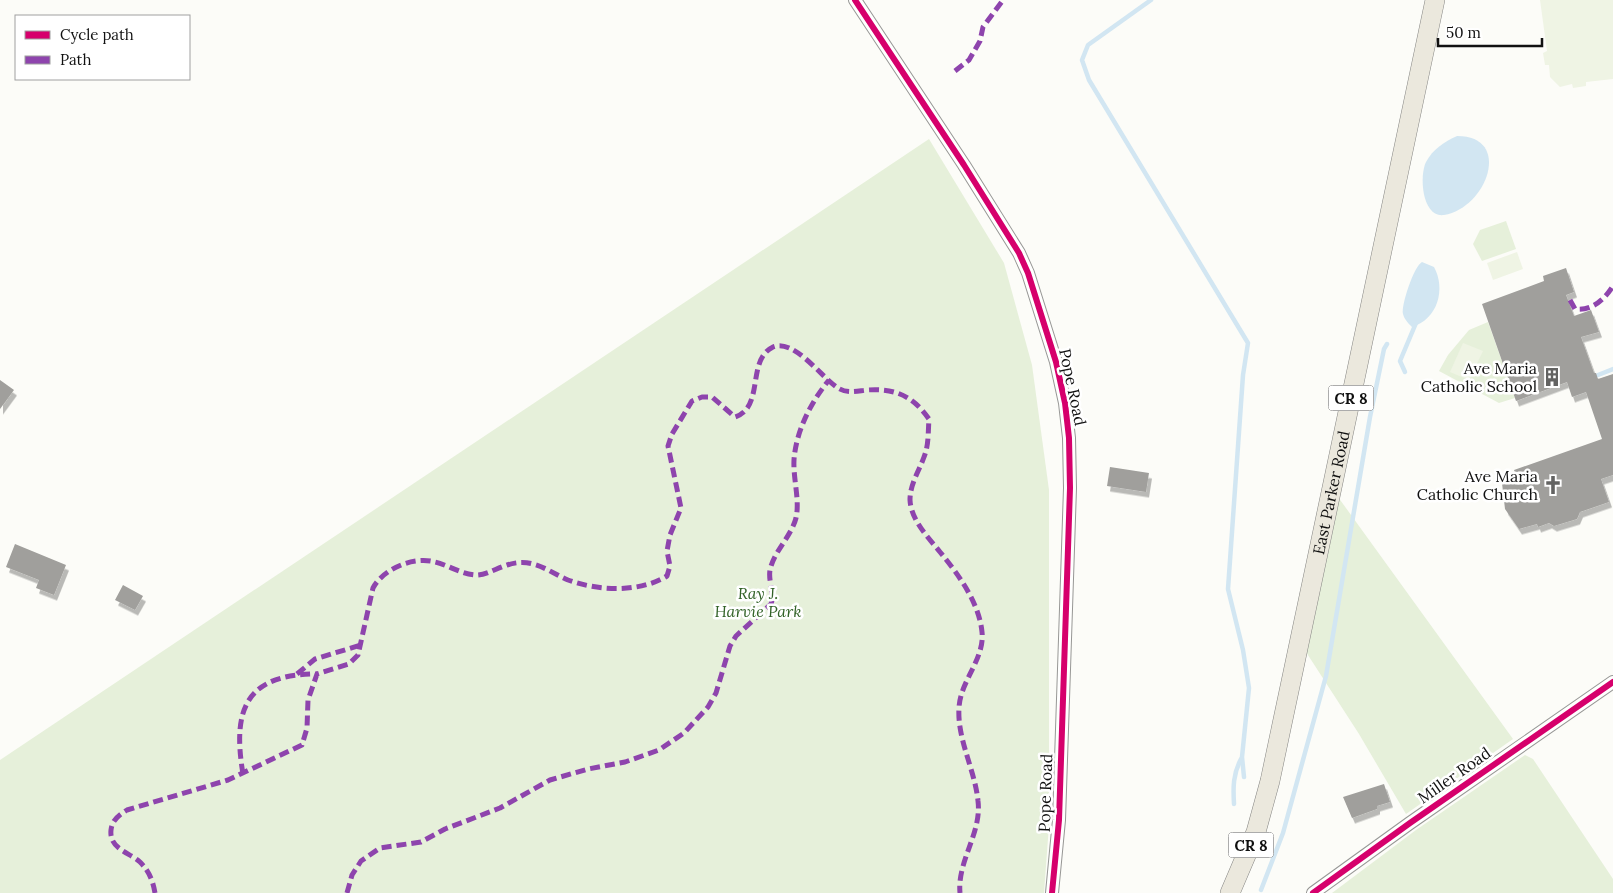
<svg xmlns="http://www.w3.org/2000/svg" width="1613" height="893" font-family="Lora,serif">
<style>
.green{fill:#e6f0da}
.pitch{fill:#eff4e4}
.water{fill:#d2e6f2}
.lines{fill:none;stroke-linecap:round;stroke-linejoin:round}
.stream{stroke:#d2e6f2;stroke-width:4.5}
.building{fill:#a09f9c;filter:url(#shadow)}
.street-casing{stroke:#979795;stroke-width:14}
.primary-casing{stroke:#848482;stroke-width:20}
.street{stroke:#fffffe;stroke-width:12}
.primary{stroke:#ebe8dd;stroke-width:19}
.quiet{stroke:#8e44ad;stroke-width:5;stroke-dasharray:10 5;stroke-linecap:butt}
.cycleway-casing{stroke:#fff;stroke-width:9}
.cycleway{stroke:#d6006c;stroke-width:6}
.labels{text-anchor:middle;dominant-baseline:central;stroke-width:5;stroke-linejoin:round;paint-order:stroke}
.shield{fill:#fff;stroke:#585858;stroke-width:1}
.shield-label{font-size:15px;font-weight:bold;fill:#111}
.poi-label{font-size:16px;fill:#111;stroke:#fff;text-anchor:end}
.street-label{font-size:16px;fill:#111;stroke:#fff}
.park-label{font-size:16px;font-style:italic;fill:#326227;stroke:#fff}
</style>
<defs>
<filter id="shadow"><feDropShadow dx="3" dy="5.5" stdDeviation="0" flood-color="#0004"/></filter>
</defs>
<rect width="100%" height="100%" fill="#fcfcf8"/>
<g class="green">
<path d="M929 139 1004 263 1032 365 1049 490V825L1044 893H0V760Z"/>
<path d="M1506 221 1516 249 1482 261 1473 244 1480 230Z"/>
<path d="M1488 322 1515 398 1499 403 1439 371 1448 355 1469 330Z"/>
<path d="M1338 497 1513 739 1406 814 1359 734 1306 652Z"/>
<path d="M1525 755 1533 759 1613 879V893H1332L1416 830Z"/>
</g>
<g class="pitch">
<path d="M1540 0H1613V79L1586 82V86L1573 88 1572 84 1560 87 1550 77 1549 65H1545L1543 53 1547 51Z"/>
<path d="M1517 252 1523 269 1493 280 1487 263Z"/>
<path d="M1463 343 1483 351 1469 380 1450 372Z"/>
</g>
<g class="water">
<path d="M1457 136C1513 136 1487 208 1444 215 1422 218 1419 176 1426 162 1433 149 1444 142 1457 136Z"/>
<path d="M1422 262 1434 267C1446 289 1438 319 1412 327 1409 324 1404 319 1403 314 1401 305 1414 266 1422 262Z"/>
</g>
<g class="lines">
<g class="stream">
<path d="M1151 0 1088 45 1082 60 1089 80 1248 343 1243 375 1228 589 1243 650 1249 688 1242 757 1244 777"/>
<path d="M1405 372 1400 361 1416 323"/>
<path d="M1598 375 1613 369"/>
<path d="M1234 804C1233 787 1233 774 1241 759"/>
<path d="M1261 890 1283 833 1326 676 1370 417 1384 349 1387 344"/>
</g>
</g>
<g class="building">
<path d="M1566 268 1574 292 1566 295 1574 316 1591 310 1599 332 1581 337 1594 373H1596L1598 379 1613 374V475L1601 479 1609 502 1580 512 1577 519 1554 526 1549 523 1538 527 1537 524 1519 529 1505 509 1502 483 1517 478 1514 470 1602 439 1586 392 1572 397 1567 382 1516 401 1482 304 1544 281 1543 276Z"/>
<path d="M0 380 14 390 0 409Z"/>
<path d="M1110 467 1149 473 1146 492 1107 486Z"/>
<path d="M15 544 66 565 54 595 36 588 39 580 6 567Z"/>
<path d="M123 585 143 596 135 610 115 600Z"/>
<path d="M1384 784 1390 802 1377 806V809L1352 818 1343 797Z"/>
</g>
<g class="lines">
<g class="street-casing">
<g id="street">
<path d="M855 0 964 165 1019 253 1028 273 1056 362 1065 403 1069 438 1070 488 1059 820 1052 893"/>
<path d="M1313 893 1410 823 1613 682"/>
</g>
</g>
<g class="primary-casing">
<g id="primary">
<path id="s1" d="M1230 893 1256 832 1270 781 1435 0"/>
</g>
</g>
<use href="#street" class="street"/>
<use href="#primary" class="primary"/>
<g class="quiet">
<path d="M955 71 969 60 980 41 983 27 1003 0"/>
<path d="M1570 300 1575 309C1592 311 1604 300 1613 286"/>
<path d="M297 674 315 659 361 645"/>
<path d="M243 774C232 709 246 674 317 674"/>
<path d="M155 893C153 881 149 871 140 862 129 852 109 849 111 830 112 820 119 815 127 810L228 780 302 745 307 728 308 700 317 674 349 664 358 655 373 588C383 569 413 556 435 562 448 565 461 574 475 575 491 576 509 557 533 564 545 567 556 575 568 580 598 591 639 593 667 576L670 566 667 551 670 535 681 508 668 446 672 434 692 401 702 397H712L735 417C765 407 746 360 773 347 794 338 822 378 838 388 848 394 857 391 867 390 895 388 913 396 929 419 928 431 929 445 924 457 919 471 910 484 910 500 911 520 928 537 940 552 958 574 979 602 982 632 985 659 960 681 959 708 957 739 975 770 978 801 982 833 957 861 960 893"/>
<path d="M347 893 352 875 361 861 380 848 421 842 445 829 500 808 550 780 588 769 625 762 659 750 684 733 708 707 716 693 730 646 736 636 771 604C775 593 768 582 770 570 774 551 791 537 796 518 800 500 793 479 794 460 796 431 811 402 829 380"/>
</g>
<g class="cycleway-casing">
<g id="cycleway">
<path d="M855 0 964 165 1019 253 1028 273 1056 362 1065 403 1069 438 1070 488 1059 820 1052 893"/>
<path d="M1313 893 1410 823 1613 682"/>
</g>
</g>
<use href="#cycleway" class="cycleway"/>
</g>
<defs>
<g id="building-bare" transform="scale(1.5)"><path d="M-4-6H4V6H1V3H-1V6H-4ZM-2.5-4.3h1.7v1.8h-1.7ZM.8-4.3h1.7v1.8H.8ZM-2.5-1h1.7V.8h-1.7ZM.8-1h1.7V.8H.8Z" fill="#636362" stroke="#fff" stroke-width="2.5" paint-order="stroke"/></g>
<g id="church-bare" transform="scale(1.5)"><path d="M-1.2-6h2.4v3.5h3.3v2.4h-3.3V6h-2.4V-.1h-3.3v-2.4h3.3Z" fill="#636362" stroke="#fff" stroke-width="2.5" paint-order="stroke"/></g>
</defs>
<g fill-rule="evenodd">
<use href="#building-bare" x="1552" y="377"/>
<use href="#church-bare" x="1553" y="485"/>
</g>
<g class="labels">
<g class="shield">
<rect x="1328.5" y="385.5" width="45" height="25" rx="4"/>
<rect x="1228.5" y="832.5" width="45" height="25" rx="4"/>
</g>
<g class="shield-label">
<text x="1351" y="398">CR 8</text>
<text x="1251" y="845">CR 8</text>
</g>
<g class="poi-label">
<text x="1537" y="368">Ave Maria<tspan x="1537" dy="18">Catholic School</tspan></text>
<text x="1538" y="476">Ave Maria<tspan x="1538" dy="18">Catholic Church</tspan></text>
</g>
<g class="street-label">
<text transform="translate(1073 387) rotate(78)">Pope Road</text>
<text stroke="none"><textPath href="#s1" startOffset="414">East Parker Road</textPath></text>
<text transform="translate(1454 775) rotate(-35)">Miller Road</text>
<text transform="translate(1045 793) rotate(-88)">Pope Road</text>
</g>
<g class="park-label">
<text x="758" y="593">Ray J.<tspan x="758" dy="18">Harvie Park</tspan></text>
</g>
</g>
<rect x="15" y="15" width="175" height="65" fill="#ffffff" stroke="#a0a0a0"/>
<rect x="25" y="31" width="25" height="8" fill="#d6006c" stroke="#a0a0a0"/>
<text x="60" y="40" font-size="15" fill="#111111">Cycle path</text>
<rect x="25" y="56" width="25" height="8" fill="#8e44ad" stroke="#a0a0a0"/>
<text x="60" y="65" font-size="15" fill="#111111">Path</text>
<path d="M1438 38v8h104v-8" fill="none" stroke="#111111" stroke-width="2.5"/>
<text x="1446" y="38" font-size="15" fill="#111111" stroke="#ffffff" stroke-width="4" paint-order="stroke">50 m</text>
</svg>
